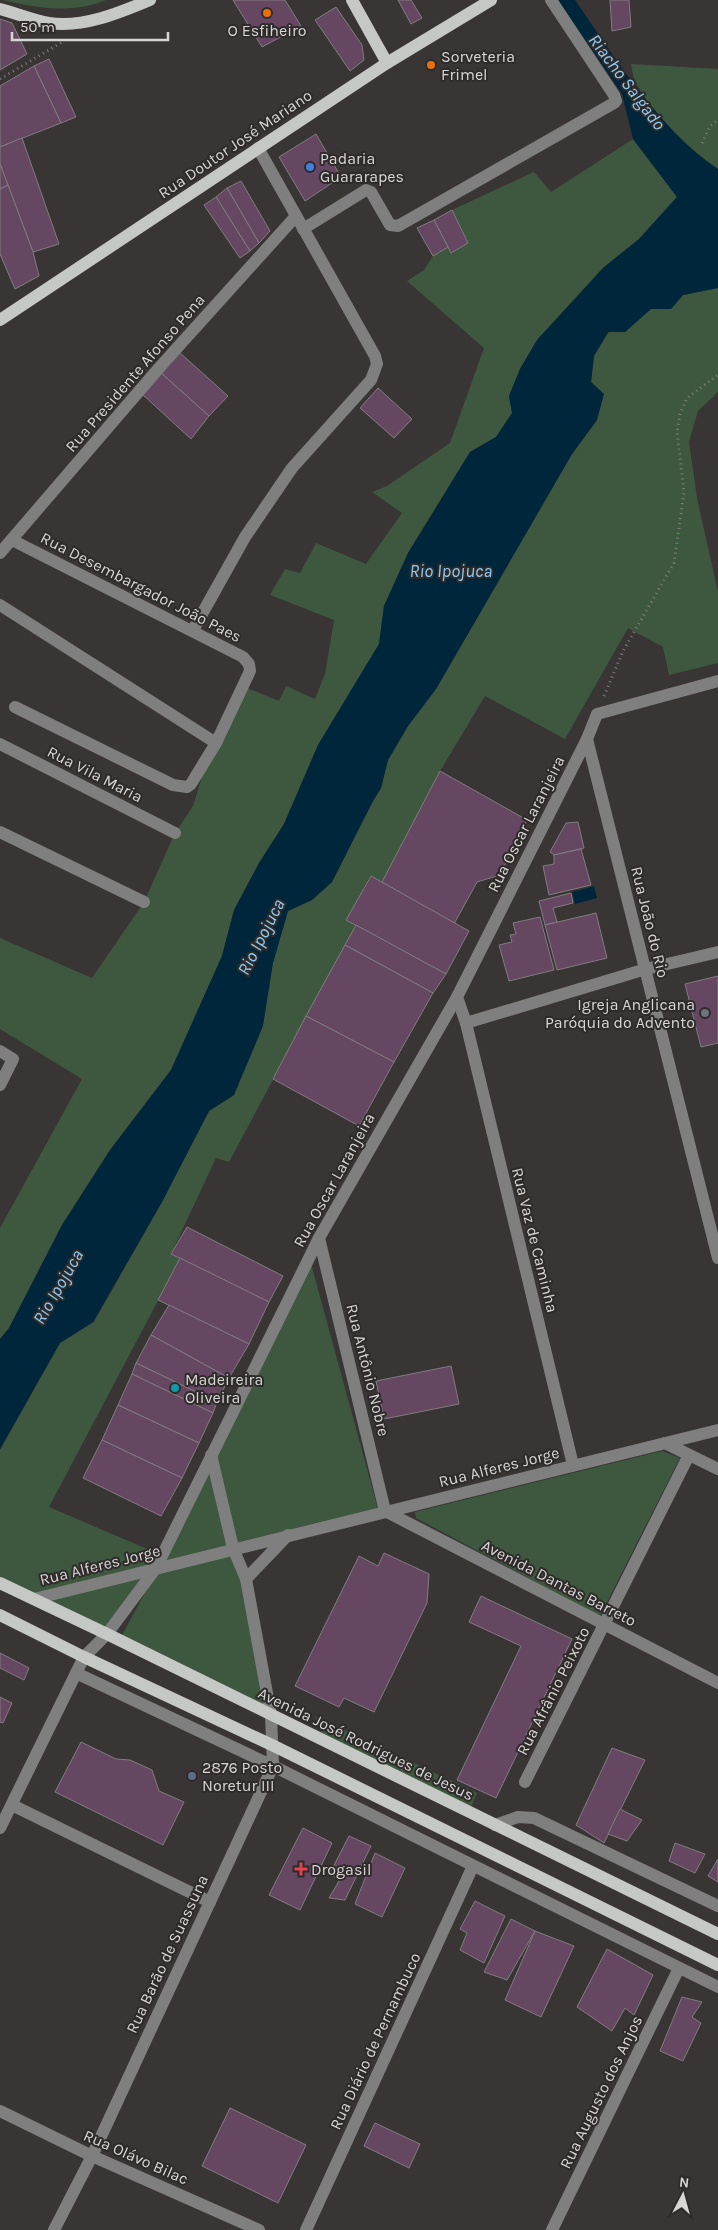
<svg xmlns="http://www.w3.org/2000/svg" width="718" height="2230" font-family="Karla,sans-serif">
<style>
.green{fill:#3e5840}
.water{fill:#00263b}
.building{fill:#664762;stroke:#807d7f}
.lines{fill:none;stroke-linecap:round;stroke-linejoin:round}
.path{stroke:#817e7d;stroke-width:3;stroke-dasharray:1 4;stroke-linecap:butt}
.minor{stroke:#7e7f7e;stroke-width:12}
.major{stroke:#c6c8c6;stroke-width:12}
.food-dot{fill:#e8710a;stroke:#2e2b2a;stroke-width:2}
.shop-dot{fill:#3f7fe0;stroke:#2e2b2a;stroke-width:2}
.worship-dot{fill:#6b7280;stroke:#2e2b2a;stroke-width:2}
.culture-dot{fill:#0f9aa8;stroke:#2e2b2a;stroke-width:2}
.service-dot{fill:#5c6f8a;stroke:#2e2b2a;stroke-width:2}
.health-dot{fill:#e0444e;stroke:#2e2b2a;stroke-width:2}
.labels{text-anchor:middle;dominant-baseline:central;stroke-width:4;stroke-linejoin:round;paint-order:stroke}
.poi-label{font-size:16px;fill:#d8d6d5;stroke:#2e2b2a;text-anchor:start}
.street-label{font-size:16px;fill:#d8d6d5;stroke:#2e2b2a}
.water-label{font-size:18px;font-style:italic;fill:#8ccbf5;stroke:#2e2b2a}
</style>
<rect width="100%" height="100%" fill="#383534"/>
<g class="green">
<path d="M3 0H106C73 14 37 8 3 0Z"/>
<path d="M631 64 718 69V169C692 152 649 110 636 82 633 77 632 70 631 64Z"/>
<path d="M633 139 677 197 639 239 603 268 537 340 520 369 509 396 512 413 496 437 470 452 408 553 384 606 379 644 318 745 284 824 259 863 234 910 222 956 171 1070 110 1150 62 1225 9 1328 0 1339V1228L82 1079 0 1029V938L92 978 144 902 175 833 193 806 202 777 247 688 279 701 286 686 315 699 325 674 334 620 270 595 285 569 300 573 316 543 366 564 402 513 372 492 387 486 450 443 484 348 407 281 424 270 433 256 448 247 451 253 468 243 452 210 534 172 551 192Z"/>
<path d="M718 288V392L698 411 689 442 697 498 718 592V663L669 675 663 647 628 628 565 739 485 696 440 771 382 882 370 876 346 920 356 925 229 1162 216 1158 171 1254 180 1259 49 1507 159 1554 154 1565 33 1596 0 1580V1450L60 1343 94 1322 162 1202 209 1111 234 1095 288 911 312 900 332 882 373 801 381 788 388 760 408 726 436 689 572 454 597 420 591 382 594 356 609 332H625L651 309H671L683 295Z"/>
<path d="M310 1260 378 1509 235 1544 214 1455Z"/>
<path d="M662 1451 680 1458 600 1616 416 1518 415 1512Z"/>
<path d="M210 1460 231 1547 160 1564Z"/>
<path d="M232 1551 243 1580 268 1711 121 1637 158 1569Z"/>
<path d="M152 1570 106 1631 39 1598Z"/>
<path d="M315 1716 477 1793 471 1807 322 1734Z"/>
</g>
<g class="water">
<path d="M558 0H575C613 55 662 133 718 169V288L683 295 671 309H651L625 332H608L594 356 591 382 604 394 597 420 572 454 436 689 408 726 388 760 381 788 373 801 332 882 312 900 288 911 273 963 263 1026 234 1095 209 1111 162 1202 93 1322 60 1343 0 1449V1339L9 1328 62 1225 110 1150 171 1070 222 956 234 910 259 863 284 824 318 745 379 644 384 606 408 553 470 452 496 437 512 413 509 396 520 369 537 340 603 268 639 239 677 197 633 139 622 94Z"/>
<path d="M594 886 597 898 575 904 572 892Z"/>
</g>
<g class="building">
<path d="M233 0H285L301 26 262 47Z"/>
<path d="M398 0H411L422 18 411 24Z"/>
<path d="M610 0H629L631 27 612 31Z"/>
<path d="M336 7 362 45 364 60 350 71 315 20Z"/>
<path d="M0 19 12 23 27 54 0 70Z"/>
<path d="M49 59 76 117 61 123 34 66Z"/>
<path d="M34 66 61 123 0 147V86Z"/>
<path d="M316 134 341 177 305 201 279 157Z"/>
<path d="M22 138 59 244 33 252 0 164V147Z"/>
<path d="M0 164 8 185 0 189Z"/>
<path d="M241 181 270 231 259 243 227 188Z"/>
<path d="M8 185 33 252 39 276 15 289 0 254V189Z"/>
<path d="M227 188 259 243 250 251 216 197Z"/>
<path d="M216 197 250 251 240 258 204 205Z"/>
<path d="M452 210 468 243 451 253 434 220Z"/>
<path d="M434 220 448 247 433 256 417 228Z"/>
<path d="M179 352 228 396 209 416 160 372Z"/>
<path d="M160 372 209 416 191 439 142 394Z"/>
<path d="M378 388 412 419 394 438 360 408Z"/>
<path d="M440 771 527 820 500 875 477 882 454 924 382 882Z"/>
<path d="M578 822 584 848 554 855 550 852 566 823Z"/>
<path d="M581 849 591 885 549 895 543 866 554 864V855Z"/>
<path d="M371 876 469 931 446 974 346 920Z"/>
<path d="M571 893 573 903 553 908 557 922 545 925 539 901Z"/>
<path d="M596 913 607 958 557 970 545 925Z"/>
<path d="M540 917 554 970 509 981 499 945 512 942 510 935 516 934 513 923Z"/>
<path d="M356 925 446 974 433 993 345 945Z"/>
<path d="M345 945 433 993 394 1062 306 1016Z"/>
<path d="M718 976V1043L701 1047 685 984Z"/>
<path d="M306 1016 394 1062 359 1126 273 1079Z"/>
<path d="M187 1227 283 1276 269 1302 171 1254Z"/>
<path d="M180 1258 269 1302 249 1344 158 1300Z"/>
<path d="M169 1305 249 1344 229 1378 151 1335Z"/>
<path d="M151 1335 229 1378 217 1402 136 1363Z"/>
<path d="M136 1363 217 1402 213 1413 132 1374Z"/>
<path d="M451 1366 459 1404 384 1419 376 1381Z"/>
<path d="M132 1374 213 1413 199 1443 118 1405Z"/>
<path d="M118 1405 199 1443 182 1478 102 1440Z"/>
<path d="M102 1440 182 1478 161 1516 83 1478Z"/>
<path d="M384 1553 429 1574 427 1603 374 1712 344 1698 339 1707 295 1686 359 1556 378 1566Z"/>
<path d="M481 1596 572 1639 496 1798 457 1780 521 1646 469 1622Z"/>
<path d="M0 1653 29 1668 24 1680 0 1668Z"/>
<path d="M0 1697 12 1703 3 1723 0 1722Z"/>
<path d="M81 1742 116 1759 130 1760 152 1770 159 1791 184 1802 163 1845 55 1792Z"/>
<path d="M612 1748 645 1760 604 1843 576 1825Z"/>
<path d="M620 1809 642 1820 627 1841 608 1834Z"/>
<path d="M303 1828 332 1843 300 1910 269 1895Z"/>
<path d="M349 1836 371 1846 345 1900 329 1898 339 1881 330 1873Z"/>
<path d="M675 1843 705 1854 695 1873 669 1861Z"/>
<path d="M375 1853 405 1868 382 1917 355 1904Z"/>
<path d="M718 1859V1882L708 1876Z"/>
<path d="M475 1901 505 1916 484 1963 460 1950 467 1933 460 1929Z"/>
<path d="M511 1919 535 1931 507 1980 484 1972Z"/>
<path d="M535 1931 574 1946 541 2017 505 2000Z"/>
<path d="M607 1949 653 1975 634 2015 625 2008 612 2031 577 2007Z"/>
<path d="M682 1997 702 2002 692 2017 701 2023 683 2061 660 2051Z"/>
<path d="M230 2108 306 2145 278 2203 202 2166Z"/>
<path d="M375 2123 420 2144 409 2168 364 2146Z"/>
</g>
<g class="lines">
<g class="path">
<path d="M0 79 64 41"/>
<path d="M702 143 710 126 718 120"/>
<path d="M604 696 623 651 674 563 684 492 677 432 680 414 687 398 718 375"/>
</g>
<g class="minor">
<path d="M303 229 366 190 371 192 390 225 398 226 614 103 616 101 614 95 551 0"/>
<path d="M12 540 243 657 249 664 250 671 216 743 191 784 187 787 173 785 15 707"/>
<path d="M0 553 159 368 296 216"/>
<path d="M0 605 216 743"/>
<path d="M193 630 245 537 292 468 371 380 377 364 375 356 258 148"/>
<path d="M587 739 718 1258"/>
<path d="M0 744 175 833"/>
<path d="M0 832 144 902"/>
<path d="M457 997 466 1023 646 969 718 952"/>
<path d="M466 1023 573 1465"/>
<path d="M0 1051 13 1059 0 1085"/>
<path d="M319 1238 385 1511 718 1683"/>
<path d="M665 1443 718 1469"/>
<path d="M246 1579 288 1535"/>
<path d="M34 1599 718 1430"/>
<path d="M76 1673 273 1766 718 1987"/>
<path d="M525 1782 689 1455"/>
<path d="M12 1805 210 1902"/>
<path d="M495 1825 518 1817 534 1818 718 1906"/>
<path d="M0 1828 84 1657 107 1634 156 1568 319 1238 457 997 587 739 597 714 718 681"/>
<path d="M0 2111 92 2156 259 2230"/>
<path d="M54 2230 92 2156 273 1766 271 1715 246 1579 233 1548 211 1455"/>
<path d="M306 2230 473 1866"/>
<path d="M552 2230 679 1968"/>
</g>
<g class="major">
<path d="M352 0 387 63"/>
<path d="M0 9C16 13 32 20 49 23 83 28 119 13 150 0"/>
<path d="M0 320 387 63 491 0"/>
<path d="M0 1583 107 1634 718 1934"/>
<path d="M0 1615 84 1657 272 1745 718 1965"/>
</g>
</g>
<g class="food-dot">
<circle cx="267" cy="13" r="5"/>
<circle cx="431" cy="65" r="5"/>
</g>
<circle class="shop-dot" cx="310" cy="167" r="5"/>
<circle class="worship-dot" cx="705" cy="1013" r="5"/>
<circle class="culture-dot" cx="175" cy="1388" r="5"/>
<circle class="service-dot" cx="192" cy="1776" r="5"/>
<path class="health-dot" d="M298.5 1861.5h5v5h5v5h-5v5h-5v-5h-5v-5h5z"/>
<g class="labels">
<g class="poi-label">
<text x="267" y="30" text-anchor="middle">O Esfiheiro</text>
<text x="441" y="56">Sorveteria<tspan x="441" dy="18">Frimel</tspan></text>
<text x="320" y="158">Padaria<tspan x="320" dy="18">Guararapes</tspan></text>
<text x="695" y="1004" text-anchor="end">Igreja Anglicana<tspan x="695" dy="18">Paróquia do Advento</tspan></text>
<text x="185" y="1379">Madeireira<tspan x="185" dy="18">Oliveira</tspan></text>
<text x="202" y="1767">2876 Posto<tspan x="202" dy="18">Noretur III</tspan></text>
<text x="311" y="1869">Drogasil</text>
</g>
<g class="street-label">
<text transform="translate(235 144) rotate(-34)">Rua Doutor José Mariano</text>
<text transform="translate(135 373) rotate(-49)">Rua Presidente Afonso Pena</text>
<text transform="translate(141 587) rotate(27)">Rua Desembargador João Paes</text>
<text transform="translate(95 774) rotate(27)">Rua Vila Maria</text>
<text transform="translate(526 824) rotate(-63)">Rua Oscar Laranjeira</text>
<text transform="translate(650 922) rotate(76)">Rua João do Rio</text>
<text transform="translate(334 1180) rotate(-61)">Rua Oscar Laranjeira</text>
<text transform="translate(535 1240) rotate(76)">Rua Vaz de Caminha</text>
<text transform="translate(368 1370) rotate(76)">Rua Antônio Nobre</text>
<text transform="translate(499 1467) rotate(-14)">Rua Alferes Jorge</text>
<text transform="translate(100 1565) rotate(-14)">Rua Alferes Jorge</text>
<text transform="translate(559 1583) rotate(27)">Avenida Dantas Barreto</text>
<text transform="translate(553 1691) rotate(-63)">Rua Afrânio Peixoto</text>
<text transform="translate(366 1744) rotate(26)">Avenida José Rodrigues de Jesus</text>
<text transform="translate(167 1954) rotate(-65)">Rua Barão de Suassuna</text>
<text transform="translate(375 2041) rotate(-65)">Rua Diário de Pernambuco</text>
<text transform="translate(601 2092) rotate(-64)">Rua Augusto dos Anjos</text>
<text transform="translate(136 2157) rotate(24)">Rua Olávo Bilac</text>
</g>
<g class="water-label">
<text transform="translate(627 82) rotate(53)">Riacho Salgado</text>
<text x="451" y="571">Rio Ipojuca</text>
<text transform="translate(261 937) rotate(-63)">Rio Ipojuca</text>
<text transform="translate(58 1287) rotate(-60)">Rio Ipojuca</text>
</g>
</g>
<g transform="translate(683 2195) rotate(6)" stroke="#2e2b2a" stroke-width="4" paint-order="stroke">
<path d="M0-4L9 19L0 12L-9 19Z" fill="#d8d6d5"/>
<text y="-8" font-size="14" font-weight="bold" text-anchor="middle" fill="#d8d6d5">N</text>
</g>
<path d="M12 32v8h156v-8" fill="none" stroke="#d8d6d5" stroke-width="2.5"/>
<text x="20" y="32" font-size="15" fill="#d8d6d5" stroke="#2e2b2a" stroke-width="4" paint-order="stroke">50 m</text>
</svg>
